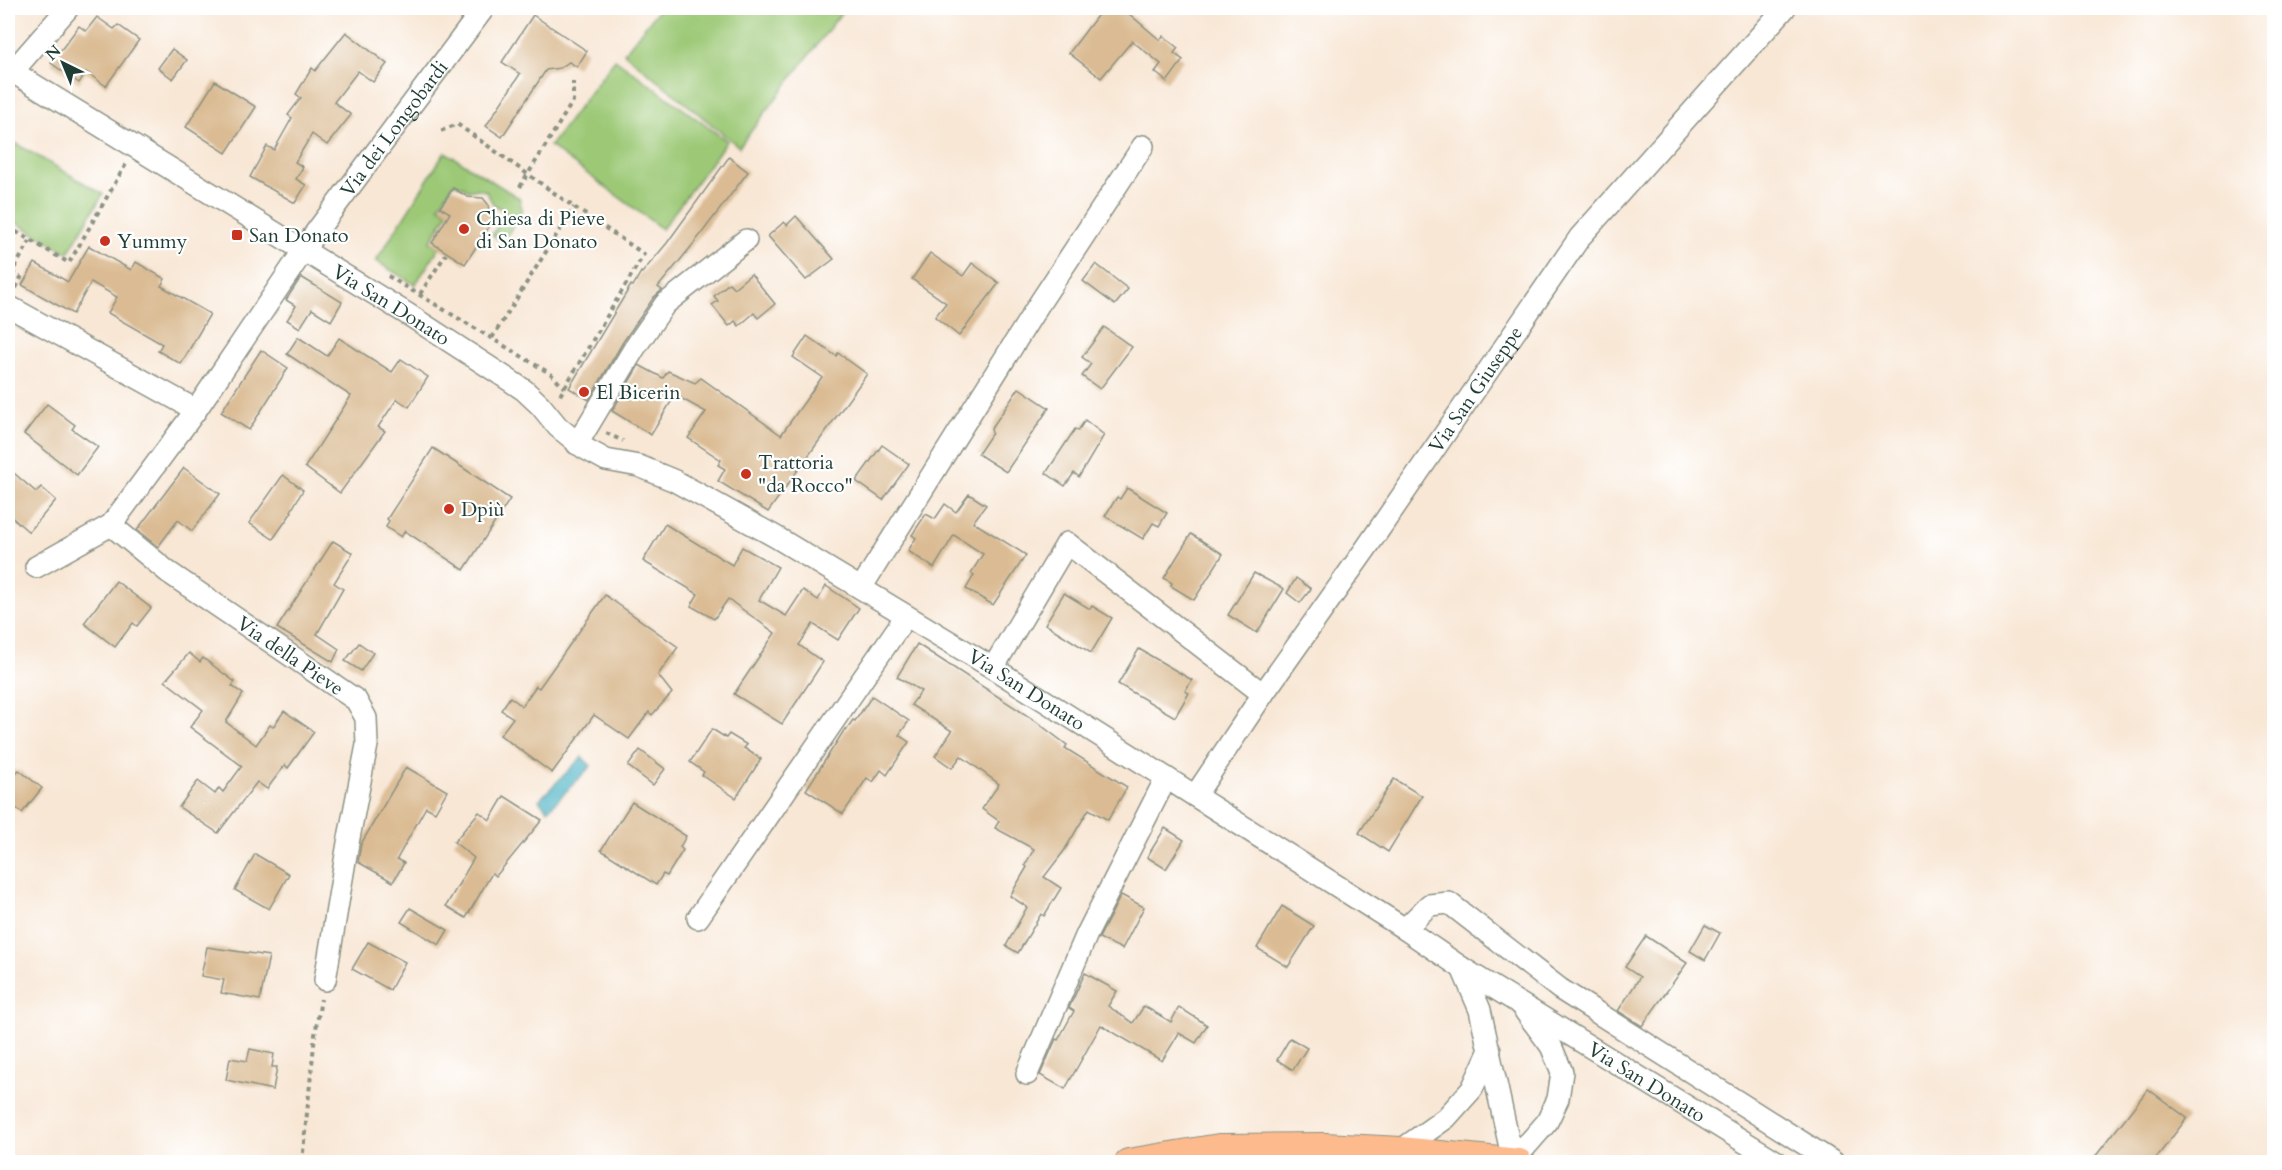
<svg xmlns="http://www.w3.org/2000/svg" width="2282" height="1170" font-family="Cardo,serif">
<style>
.green{fill:#9dc977;stroke:#5e8356;stroke-width:1.5}
.water{fill:#44b0c2;stroke:#32767b;stroke-width:1.5}
.building{fill:#dabb93}
.lines{fill:none;stroke-linecap:round;stroke-linejoin:round}
.minor-casing{stroke:#8c9284;stroke-width:24}
.major-casing{stroke:#8c9284;stroke-width:28}
.path{stroke:#8c9284;stroke-width:4;stroke-dasharray:4.5 4.5;stroke-linecap:butt}
.minor{stroke:#fff;stroke-width:21}
.major{stroke:#fcba8d;stroke-width:26}
.poi-dot{fill:#c8321e;stroke:#fff;stroke-width:2}
.labels{text-anchor:middle;dominant-baseline:central;stroke-width:4.5;stroke-linejoin:round;paint-order:stroke}
.street-label{font-size:20px;fill:#1f3d34;stroke:#fff}
.poi-label{font-size:20px;fill:#1f3d34;stroke:#fff;text-anchor:start}
</style>
<rect width="100%" height="100%" fill="#fff"/>
<filter id="ink" filterUnits="userSpaceOnUse"><feTurbulence type="fractalNoise" baseFrequency=".0167" numOctaves="2"/><feDisplacementMap in="SourceGraphic" scale="12" xChannelSelector="R" yChannelSelector="G"/><feConvolveMatrix kernelMatrix="1 2 1 2 8 2 1 2 1" color-interpolation-filters="sRGB"/></filter>
<filter id="wash" filterUnits="userSpaceOnUse"><feTurbulence type="fractalNoise" baseFrequency=".008" numOctaves="4" result="noise"/><feDisplacementMap in="SourceGraphic" scale="24" xChannelSelector="R" yChannelSelector="G"/><feGaussianBlur stdDeviation="1.35" result="paint"/><feColorMatrix in="noise" values="0 0 0 0 0 0 0 0 0 0 0 0 0 0 0 0 0 1.4 0 .05"/><feComposite in="paint" operator="in"/></filter>
<g filter="url(#wash)">
<rect width="100%" height="100%" fill="#f8e7d5"/>
<g class="green">
<path d="M660 8H845L739 147 624 53Z"/>
<path d="M615 59 727 141 662 229 550 146Z"/>
<path d="M8 139 103 194 68 253 8 218Z"/>
<path d="M445 152 519 198 522 209 504 242 492 235 506 212 493 204 486 191 477 189 469 191 464 187 454 183 439 206 448 213 430 242 439 248 415 285 376 261Z"/>
</g>
<path class="water" d="M582 757 591 766 548 810 539 800Z"/>
<g id="blocks">
<g class="building">
<path d="M1103 8H1122L1160 40 1163 36 1178 48 1174 53 1183 60 1167 82 1155 72 1161 64 1132 41 1101 78 1069 53Z"/>
<path d="M533 15 587 51 577 67 569 62 560 68 546 70 502 137 486 126 520 74 502 62Z"/>
<path d="M97 17 114 29 118 25 139 40 106 86 86 72 79 83 51 63 79 26 86 31Z"/>
<path d="M346 32 387 64 373 82 358 71 334 102 351 115 327 145 312 134 295 162 303 167 296 179 306 185 295 203 250 177 267 146 274 150 292 118 288 115 301 98 296 94 312 68 315 71Z"/>
<path d="M172 49 187 60 173 79 158 68Z"/>
<path d="M215 81 256 107 226 153 186 127Z"/>
<path d="M729 157 748 172 695 242 658 287 662 290 654 297 623 342 589 400 569 388 631 285 633 286 641 272 642 273 667 243Z"/>
<path d="M453 188 468 197 483 198 488 204 489 212 496 216 465 264 432 243 450 213 440 207Z"/>
<path d="M796 216 834 259 806 280 768 236 784 222 787 225Z"/>
<path d="M89 246 131 270 136 262 165 279 161 286 210 314 181 364 158 351 162 344 108 313 117 297 91 282 73 314 22 285 35 263 68 282Z"/>
<path d="M930 253 963 276 972 263 999 283 959 336 935 317 946 303 912 279Z"/>
<path d="M1096 264 1128 289 1115 305 1083 281Z"/>
<path d="M751 274 775 304 758 318 754 313 739 326 735 321 729 326 712 305 718 301 714 296 729 283 734 288Z"/>
<path d="M301 277 342 302 331 321 312 309 300 328 287 320 296 306 286 300Z"/>
<path d="M1104 327 1132 347 1100 389 1082 376 1091 364 1082 357Z"/>
<path d="M807 336 836 356 838 353 867 374 768 512 718 481 725 469 718 465 721 460 688 438 706 412 675 395 651 435 612 411 639 365 663 378 668 371 695 383 701 378 781 435 822 377 793 357Z"/>
<path d="M298 337 327 356 339 338 392 372 401 359 428 377 409 407 397 399 378 427 385 431 340 493 305 467 351 396 287 354Z"/>
<path d="M261 350 288 368 249 430 221 412Z"/>
<path d="M1019 388 1049 408 1006 472 978 454 992 433 991 429Z"/>
<path d="M47 404 75 425 72 429 98 447 77 475 24 434Z"/>
<path d="M1085 420 1104 435 1079 477 1074 473 1065 486 1046 473 1075 429 1078 431Z"/>
<path d="M882 445 909 464 883 500 856 481Z"/>
<path d="M433 448 510 499 464 570 405 531 401 537 386 527 389 521 387 519Z"/>
<path d="M8 468 36 492 41 487 56 500 29 532 8 514Z"/>
<path d="M184 468 220 494 192 531 178 520 158 547 137 530Z"/>
<path d="M283 475 303 490 291 511 292 512 273 539 249 523Z"/>
<path d="M1127 488 1167 513 1159 526 1153 523 1143 539 1105 516 1117 497 1120 499Z"/>
<path d="M969 494 986 505 973 522 1026 555 993 605 966 589 974 575 971 573 983 554 954 535 934 568 908 551 916 538 912 535 926 514 935 519 945 504 956 512Z"/>
<path d="M665 524 732 565 742 547 778 567 759 600 786 616 803 590 818 600 826 586 859 608 838 640 813 624 799 645 823 662 782 724 734 694 775 633 728 599 714 619 691 606 698 594 643 561Z"/>
<path d="M1191 534 1223 554 1194 600 1171 586 1172 583 1164 578Z"/>
<path d="M333 541 353 553 334 583 343 589 317 634 339 649 333 662 277 628Z"/>
<path d="M1254 573 1284 589 1257 633 1228 615Z"/>
<path d="M1296 578 1311 589 1300 603 1287 593Z"/>
<path d="M116 581 151 608 137 626 133 623 115 647 84 623Z"/>
<path d="M1064 593 1090 609 1092 606 1112 618 1091 653 1045 624Z"/>
<path d="M605 595 678 647 658 675 672 693 652 715 649 712 629 739 594 715 552 773 500 735 513 718 501 710 510 697 522 706 536 686 539 688Z"/>
<path d="M359 643 373 653 361 671 345 661Z"/>
<path d="M917 644 1034 720 1067 745 1065 748 1127 787 1108 820 1089 809 1064 851 1044 877 1061 888 1044 916 1041 914 1018 953 1006 946 1027 907 1010 896 1027 867 1025 865 1034 849 995 828 999 821 982 809 999 784 961 756 952 768 935 756 952 731 911 705 921 691 897 677Z"/>
<path d="M1139 649 1192 680 1185 691 1189 693 1175 717 1118 684Z"/>
<path d="M189 653 200 662 203 658 235 682 232 686 243 694 226 722 256 745 270 725 273 727 284 711 314 732 288 768 285 765 267 789 257 782 218 833 179 807 198 781 215 794 219 788 223 792 242 766 190 727 203 710 165 681Z"/>
<path d="M872 696 909 721 899 735 909 742 887 775 881 770 873 782 867 778 843 814 806 790 845 729 846 730 853 720 855 721Z"/>
<path d="M712 729 726 738 729 734 747 745 744 748 761 759 736 798 702 775 704 772 690 762Z"/>
<path d="M640 750 665 769 653 785 628 766Z"/>
<path d="M8 765 17 772 19 770 42 788 22 813 8 801Z"/>
<path d="M406 767 447 791 435 812 426 807 397 859 404 863 393 882 358 862 361 844Z"/>
<path d="M1394 779 1422 796 1388 852 1359 833Z"/>
<path d="M504 796 542 820 496 876 492 873 466 918 446 906 474 858 454 842 479 812 490 820Z"/>
<path d="M632 802 686 836 680 847 683 850 667 876 663 874 656 885 601 850Z"/>
<path d="M1165 828 1184 840 1166 869 1147 857Z"/>
<path d="M255 854 289 874 269 909 235 890Z"/>
<path d="M1121 895 1144 907 1122 949 1099 938Z"/>
<path d="M1282 906 1314 926 1288 967 1257 948Z"/>
<path d="M410 908 448 930 439 945 401 922Z"/>
<path d="M1705 925 1720 933 1705 960 1690 951Z"/>
<path d="M1646 936 1687 963 1642 1026 1618 1011 1640 977 1625 967Z"/>
<path d="M368 942 405 962 390 990 352 969Z"/>
<path d="M207 947 269 956 260 1000 221 993 224 980 201 976Z"/>
<path d="M1085 973 1117 991 1108 1006 1133 1023 1144 1006 1171 1022 1179 1007 1207 1025 1196 1043 1179 1033 1162 1061 1101 1025 1065 1089 1040 1075 1056 1039 1058 1040 1074 1011 1069 1008Z"/>
<path d="M1290 1038 1307 1048 1293 1070 1277 1060Z"/>
<path d="M250 1049 274 1054 272 1067H277L273 1090 226 1080 230 1058 247 1061Z"/>
<path d="M2148 1089 2187 1118 2153 1162H2091Z"/>
</g>
</g>
</g>
<g filter="url(#ink)">
<use href="#blocks" fill-opacity="0" stroke="#8c9284" stroke-width="1.5"/>
<g class="lines">
<g class="minor-casing">
<g id="minor">
<path id="s1" d="M8 69 409 315 500 374 524 390 540 405 558 427 584 448 606 460 639 466 675 481 776 537 993 668 1405 929 1462 968 1777 1162"/>
<path d="M12 72 68 8"/>
<path d="M8 306 196 410"/>
<path d="M577 444 634 349 665 304 746 240"/>
<path id="s2" d="M111 525 168 572 356 700 366 718 367 745 348 843 325 980"/>
<path id="s3" d="M36 567 111 525 196 410 316 232 484 8"/>
<path d="M861 588 1039 304 1143 146"/>
<path d="M993 668 1067 543 1263 694"/>
<path id="s4" d="M1195 796 1263 694 1367 547 1580 237 1785 8"/>
<path d="M698 918 906 616"/>
<path d="M1405 929 1429 905 1449 903 1560 989 1833 1162"/>
<path d="M1462 968 1480 1010 1513 1161"/>
<path d="M1027 1074 1087 934 1166 778"/>
<path d="M1401 1150 1446 1118 1472 1089 1490 1050"/>
<path d="M1513 1161 1547 1122 1558 1099 1562 1072 1551 1046 1525 1011"/>
</g>
</g>
<g class="major-casing">
<path id="major" d="M1128 1162 1219 1147 1325 1146 1401 1150 1519 1162"/>
</g>
<g class="path">
<path d="M8 108 14 96"/>
<path d="M441 131 457 124 574 207 644 254 559 397"/>
<path d="M520 187 573 101V82"/>
<path d="M8 227 69 263 126 164"/>
<path d="M388 276 551 374 564 388"/>
<path d="M16 288 21 278 12 272 30 241"/>
<path d="M420 294 446 254"/>
<path d="M492 338 574 207"/>
<path d="M606 433 623 441"/>
<path d="M302 1162 315 1035 321 999"/>
</g>
<use href="#minor" class="minor"/>
<use href="#major" class="major"/>
</g>
</g>
<g class="poi-dot">
<circle cx="464" cy="229" r="6"/>
<rect x="231" y="229" width="12" height="12" rx="3"/>
<circle cx="105" cy="241" r="6"/>
<circle cx="584" cy="392" r="6"/>
<circle cx="746" cy="474" r="6"/>
<circle cx="449" cy="509" r="6"/>
</g>
<g class="labels">
<g class="street-label">
<text stroke="none"><textPath href="#s3" startOffset="573">Via dei Longobardi</textPath></text>
<text stroke="none"><textPath href="#s1" startOffset="450">Via San Donato</textPath></text>
<text stroke="none"><textPath href="#s4" startOffset="494">Via San Giuseppe</textPath></text>
<text stroke="none"><textPath href="#s2" startOffset="222">Via della Pieve</textPath></text>
<text stroke="none"><textPath href="#s1" startOffset="1198">Via San Donato</textPath></text>
<text stroke="none"><textPath href="#s1" startOffset="1932">Via San Donato</textPath></text>
</g>
<g class="poi-label">
<text x="476" y="218">Chiesa di Pieve<tspan x="476" dy="23">di San Donato</tspan></text>
<text x="249" y="235">San Donato</text>
<text x="117" y="241">Yummy</text>
<text x="596" y="392">El Bicerin</text>
<text x="758" y="462">Trattoria<tspan x="758" dy="23">"da Rocco"</tspan></text>
<text x="461" y="509">Dpiù</text>
</g>
</g>
<rect width="2282" height="1170" fill="none" stroke="#fff" stroke-width="30"/>
<g transform="translate(63 63) rotate(317)" stroke="#ffffff" stroke-width="4.5" paint-order="stroke">
<path d="M0-4.5L10 22L0 15L-10 22Z" fill="#1f3d34"/>
<text y="-9" font-size="16" font-weight="bold" text-anchor="middle" fill="#1f3d34">N</text>
</g>
</svg>
